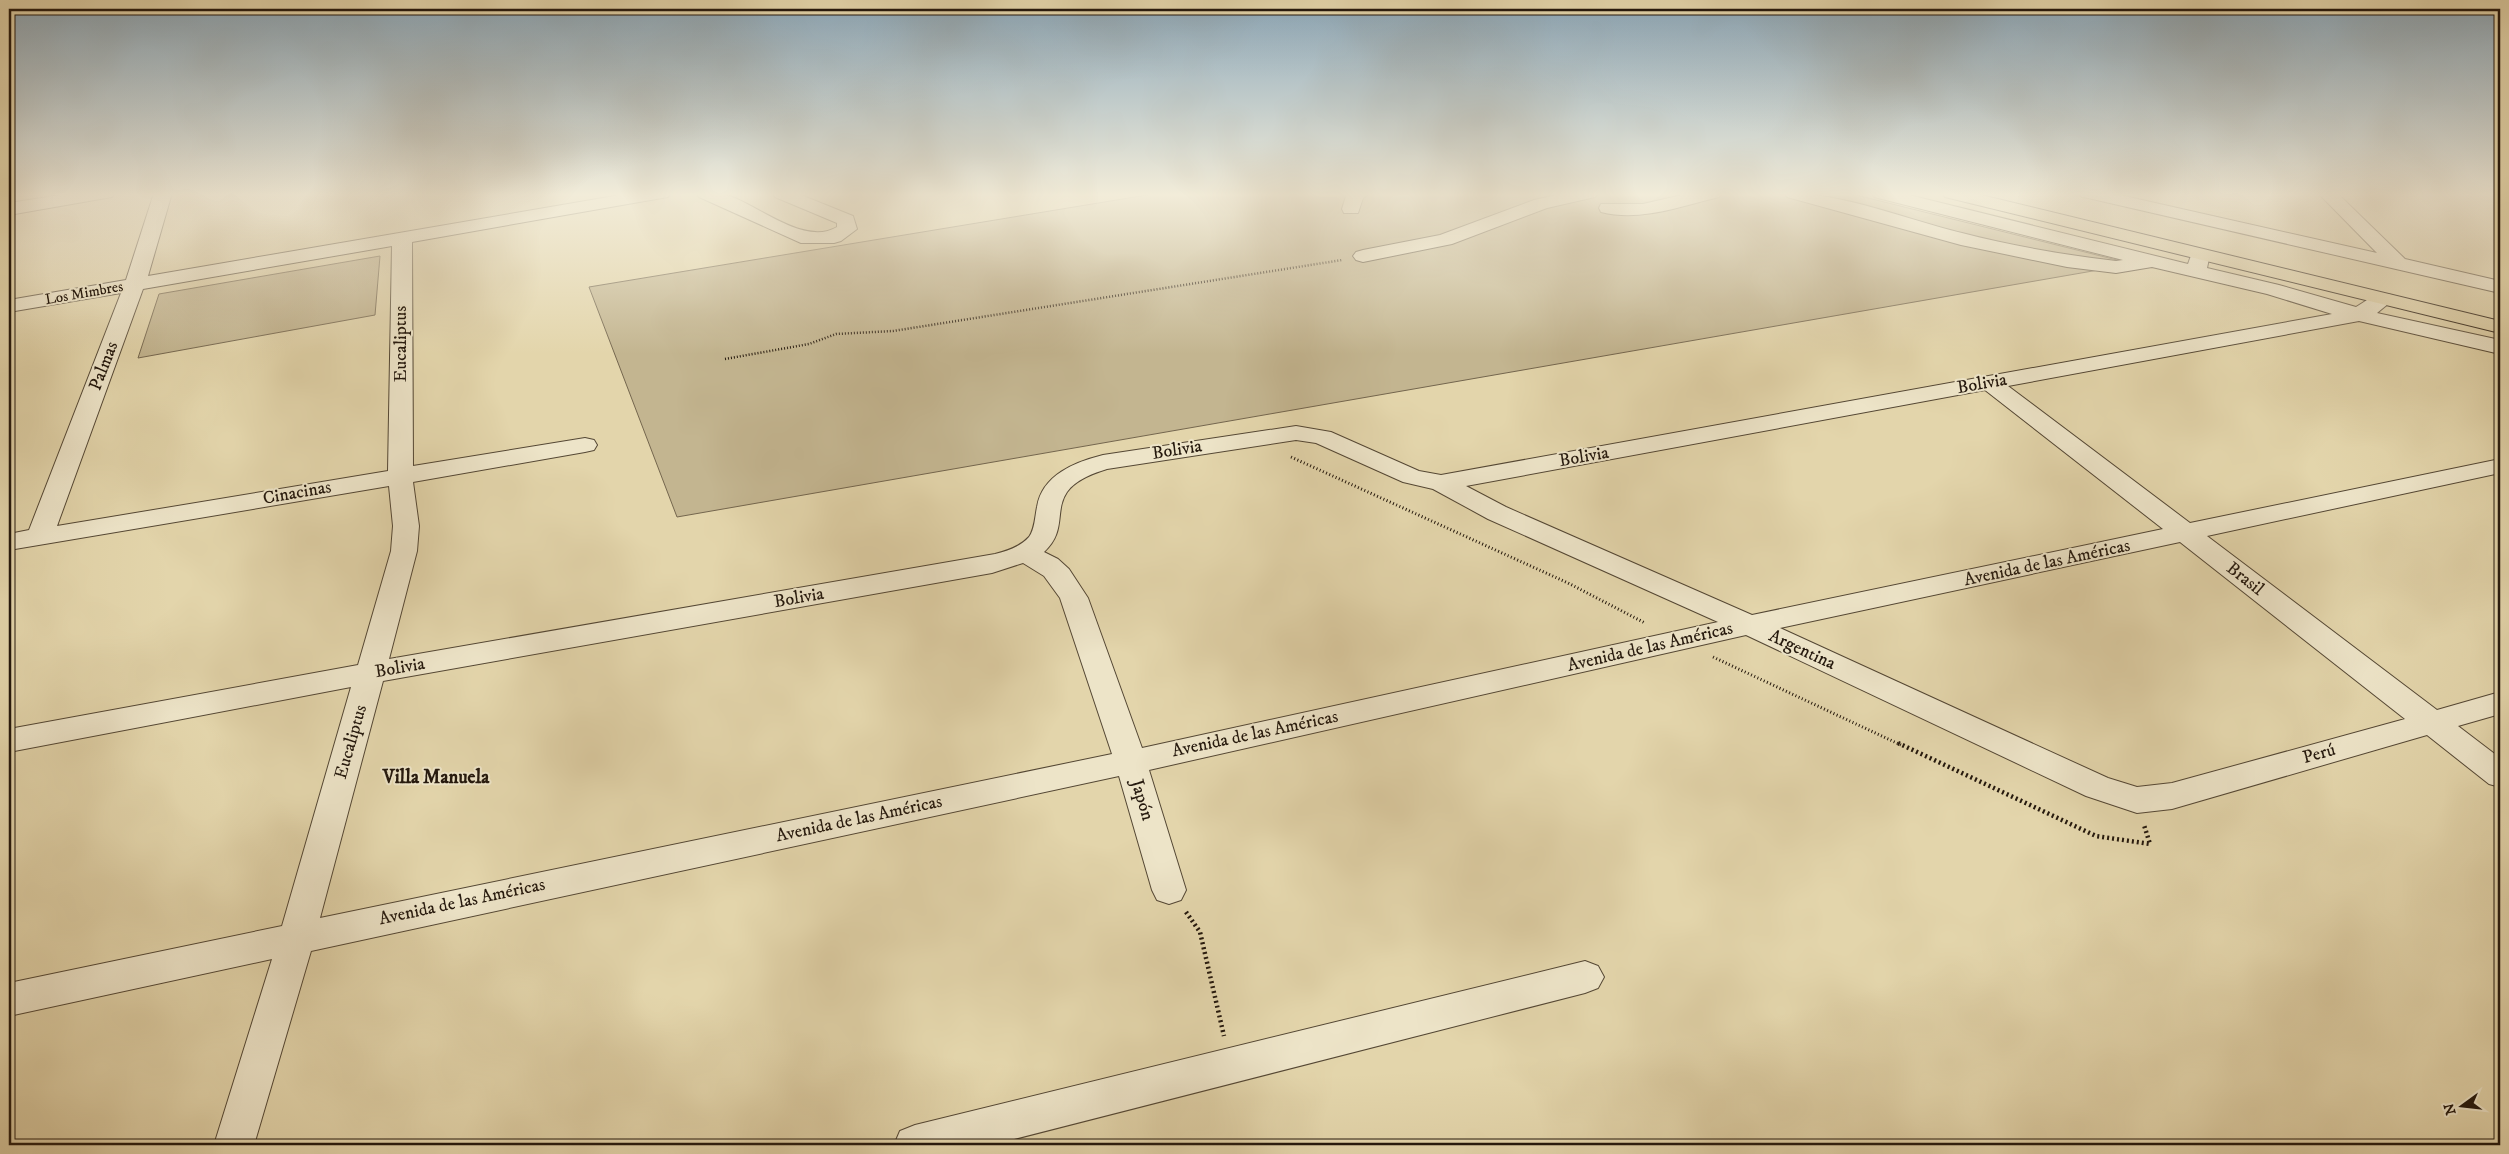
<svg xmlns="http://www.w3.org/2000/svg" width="2509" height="1154" font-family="'IM FELL DW Pica',serif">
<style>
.green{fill:#c3b590;stroke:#74664e}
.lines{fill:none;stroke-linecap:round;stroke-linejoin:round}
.minor-casing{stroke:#544734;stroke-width:2}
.highway-casing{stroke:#24180d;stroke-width:2}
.path-far2{stroke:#24180d;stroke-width:2.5;stroke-dasharray:1 2;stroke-linecap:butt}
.path-far1{stroke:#24180d;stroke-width:3;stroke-dasharray:1 2.5;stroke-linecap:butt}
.path{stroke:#24180d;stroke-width:4.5;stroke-dasharray:2 3;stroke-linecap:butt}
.minor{fill:#ede4c8;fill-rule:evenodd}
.highway{fill:#e3d5ab;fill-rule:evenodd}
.labels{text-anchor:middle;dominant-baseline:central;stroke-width:4;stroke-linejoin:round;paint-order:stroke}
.far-street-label{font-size:15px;fill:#24180d;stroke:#ede4c8}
.street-label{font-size:18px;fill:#24180d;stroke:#ede4c8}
.neighbourhood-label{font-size:19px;font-weight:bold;fill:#24180d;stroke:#ede4c8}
</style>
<rect width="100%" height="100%" fill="#e3d5ab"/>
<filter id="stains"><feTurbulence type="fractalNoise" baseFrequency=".004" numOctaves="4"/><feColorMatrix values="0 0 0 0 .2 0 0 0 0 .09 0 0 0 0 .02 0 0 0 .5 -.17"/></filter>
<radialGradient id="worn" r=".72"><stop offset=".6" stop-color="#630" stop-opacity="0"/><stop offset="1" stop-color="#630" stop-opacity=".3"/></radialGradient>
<g class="green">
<path d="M1159 193H1848L2133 264 677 517 589 287Z"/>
<path d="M380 256 375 315 138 358 159 294Z"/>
</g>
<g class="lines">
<g class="minor-casing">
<g id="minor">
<path d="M74 193H115L112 197 106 198 9 215V203Z"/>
<path d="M154 193H172L148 276 632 193H671L668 197 662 198 412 242 413 466 585 438 594 440 597 445 594 450 585 452 413 482 419 526 417 551 389 659 995 554C1007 551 1020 547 1029 537 1035 529 1035 516 1037 507 1042 475 1075 462 1103 455L1296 426 1331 432 1419 471 1441 475 2332 314 2267 294 2152 267 2116 273 2067 267 1961 245 1787 197 1784 193C1844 193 1904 219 1962 233 2012 246 2064 255 2116 261L2123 260 1874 197 1871 193H1901L2188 264 2193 250H2207L2210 254 2207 268 2279 285 2356 307C2368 300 2377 291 2391 295L2394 299 2377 313 2500 340V354L2359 321 2008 386 2190 523 2500 459V473L2207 536 2437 710 2500 692V714L2458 726 2500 758V787L2489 784 2427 735 2172 809 2137 813 2086 796 1746 635 1149 770 1186 890 1181 900 1169 904 1157 900 1152 890 1119 776 311 951 254 1145H214L272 959 9 1016V983L282 926 351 687 9 752V729L358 665 391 551 393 526 389 486 9 550V534L29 530 121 293 9 312V300L126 280ZM392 246 388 471 57 526 143 289ZM1985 390 2163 529 1752 615 1506 507 1466 486ZM1296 440 1316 443 1403 482 1433 489 1488 519 1718 622 1142 748 1088 598 1069 569 1058 559 1044 552C1067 531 1054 511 1067 492 1075 480 1094 473 1107 469ZM2180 542 2405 719 2172 783 2137 787 2108 778 1780 628ZM1023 563 1044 576 1060 598 1112 754 320 918 383 681 992 573Z"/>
<path d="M696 193C703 192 712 191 719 193 753 199 802 248 837 227V223L775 197 772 193H796L853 216 857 229 841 241 834 243H801L699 197Z"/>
<path d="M1347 193H1370L1363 198 1358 213H1344L1342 209Z"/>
<path d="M1566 193H1598L1595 197 1547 208 1452 244 1363 262 1356 260 1353 256 1356 252 1363 250 1440 235 1534 200Z"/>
<path d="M1691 193H1722L1719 197C1681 206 1641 222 1601 212L1599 208 1601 204H1643Z"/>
<path d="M2079 193H2111L2377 253 2318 193H2337L2405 259 2500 281V293L2088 198 2082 197Z"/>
<path d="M1585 961 1598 966 1604 977 1598 988 1585 993 991 1145H894L900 1131 915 1125Z"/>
</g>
</g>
<g class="highway-casing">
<path id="highway" d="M1942 193H1973L2500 321V333L1945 197Z"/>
</g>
<path class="path-far2" d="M725 359 809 344 836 334 893 331 1342 260"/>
<g class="path-far1">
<path d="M1291 457 1568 583 1645 623"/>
<path d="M1713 657 1901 745"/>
</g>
<g class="path">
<path d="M1898 743 2096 836 2150 844 2144 825"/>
<path d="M1186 912 1200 932 1224 1036"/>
</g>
<use href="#minor" class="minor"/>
<use href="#highway" class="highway"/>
</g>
<linearGradient id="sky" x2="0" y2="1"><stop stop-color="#8ca8ba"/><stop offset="0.55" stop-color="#f2ecd9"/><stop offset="1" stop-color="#f2ecd9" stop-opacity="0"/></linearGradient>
<rect width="2509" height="354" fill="url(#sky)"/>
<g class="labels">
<g class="far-street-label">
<text transform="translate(84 293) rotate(-10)">Los Mimbres</text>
</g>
<g class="street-label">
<text transform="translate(401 344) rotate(-90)">Eucaliptus</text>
<text transform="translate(104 366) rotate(-69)">Palmas</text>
<text transform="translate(1982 384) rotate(-10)">Bolivia</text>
<text transform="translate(1177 450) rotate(-9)">Bolivia</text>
<text transform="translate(1584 457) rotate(-10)">Bolivia</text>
<text transform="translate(297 493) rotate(-10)">Cinacinas</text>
<text transform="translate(2047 563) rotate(-12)">Avenida de las Américas</text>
<text transform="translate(2245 579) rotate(38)">Brasil</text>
<text transform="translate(799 598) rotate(-10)">Bolivia</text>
<text transform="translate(1650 647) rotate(-13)">Avenida de las Américas</text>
<text transform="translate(1802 650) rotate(25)">Argentina</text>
<text transform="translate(400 668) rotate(-10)">Bolivia</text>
<text transform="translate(1255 734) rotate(-12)">Avenida de las Américas</text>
<text transform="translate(351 742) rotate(-74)">Eucaliptus</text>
<text transform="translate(2319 754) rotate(-16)">Perú</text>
<text transform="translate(1142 800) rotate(73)">Japón</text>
<text transform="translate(859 819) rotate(-12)">Avenida de las Américas</text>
<text transform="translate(462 902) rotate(-12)">Avenida de las Américas</text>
</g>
<g class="neighbourhood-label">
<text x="436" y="777">Villa Manuela</text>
</g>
</g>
<rect width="2509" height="1154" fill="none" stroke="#e3d5ab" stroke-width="30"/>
<rect x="10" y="10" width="2489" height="1134" fill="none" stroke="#24180d" stroke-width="2.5"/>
<rect x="15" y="15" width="2479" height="1124" fill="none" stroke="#24180d"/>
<g transform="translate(2462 1106) rotate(255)" stroke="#ede4c8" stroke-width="4" paint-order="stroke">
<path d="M0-4L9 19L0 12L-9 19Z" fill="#24180d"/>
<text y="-8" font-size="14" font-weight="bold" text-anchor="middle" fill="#24180d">N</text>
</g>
<rect width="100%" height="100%" filter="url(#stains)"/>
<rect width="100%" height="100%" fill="url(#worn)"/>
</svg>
